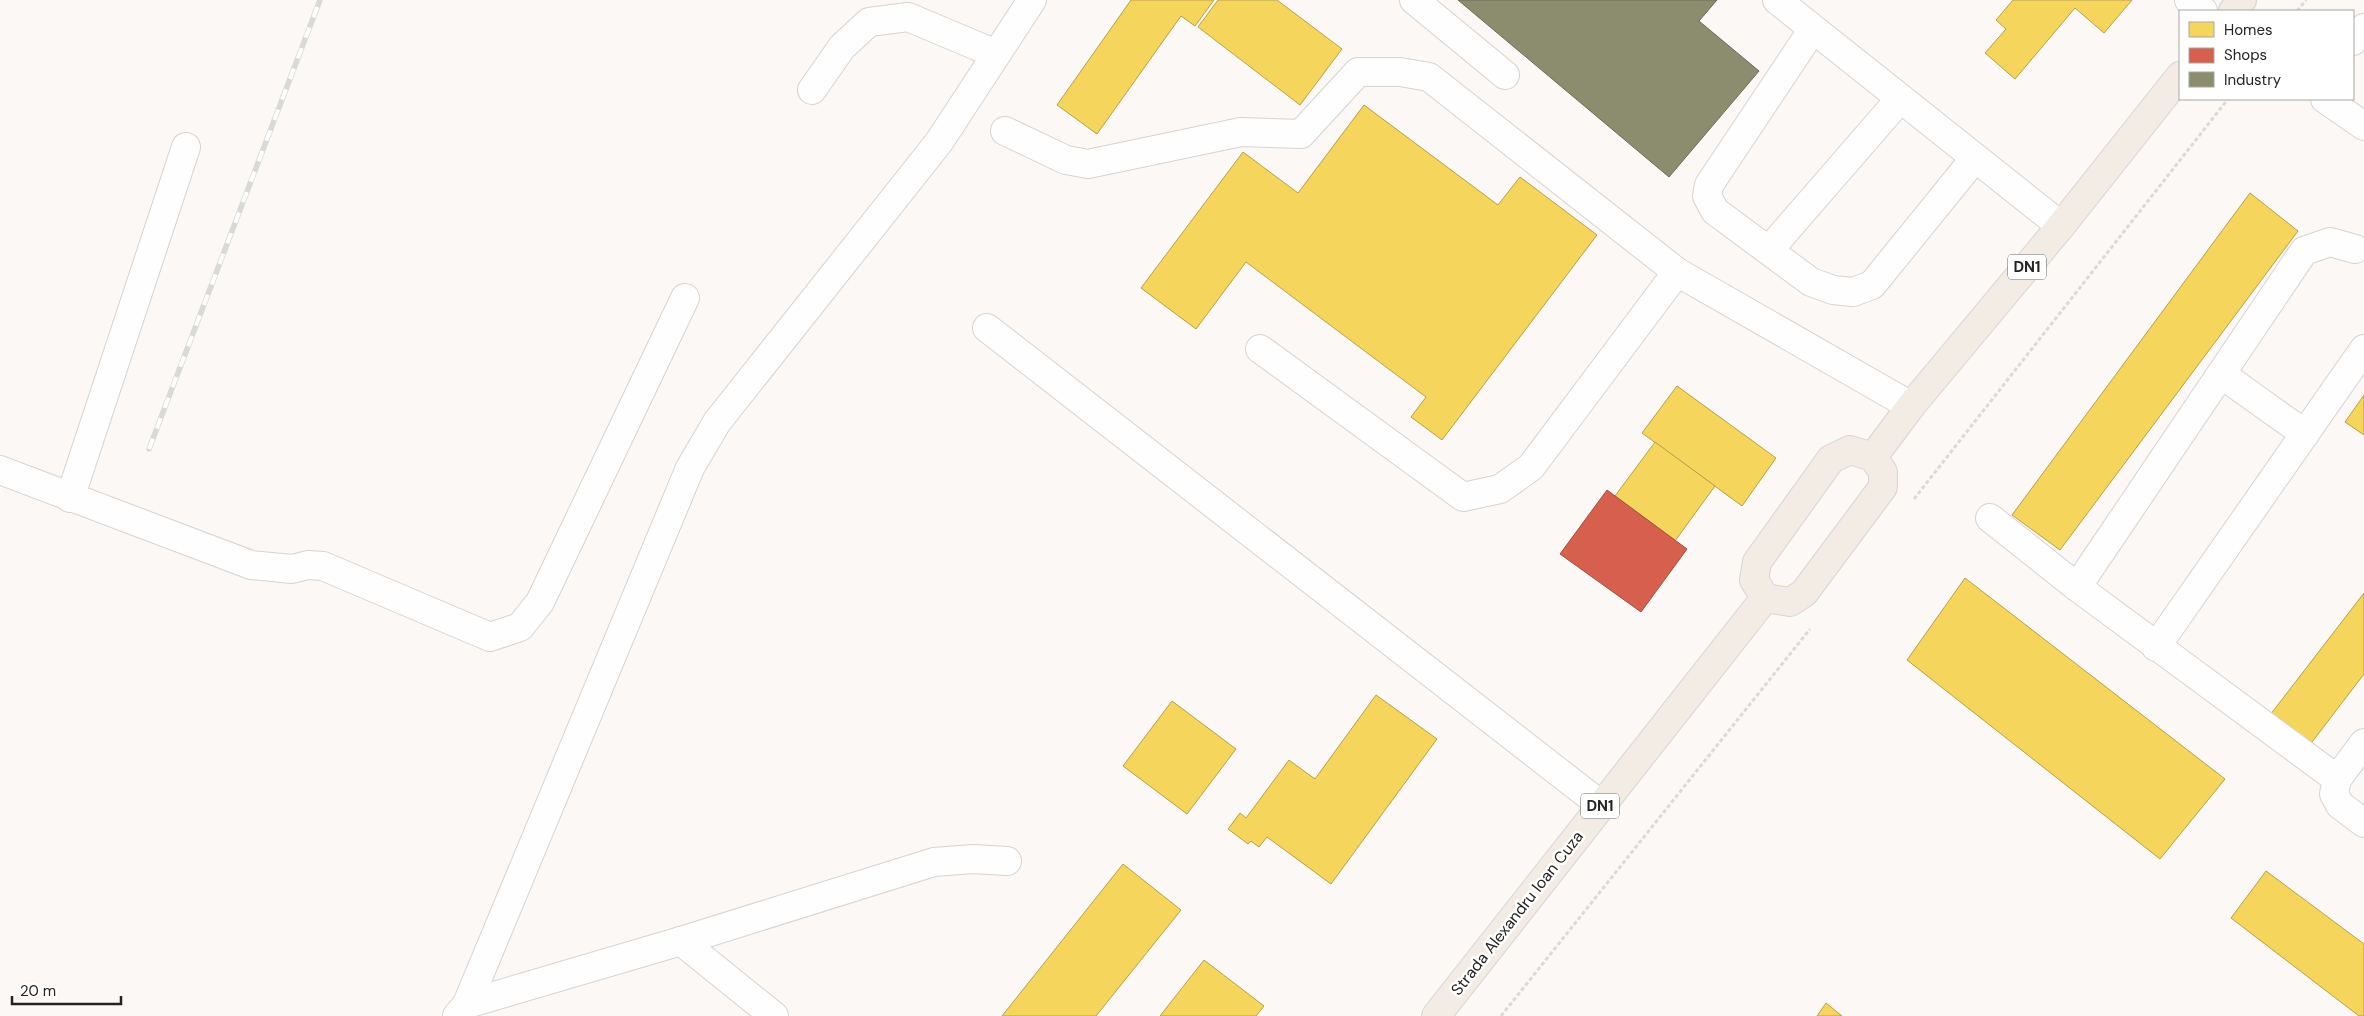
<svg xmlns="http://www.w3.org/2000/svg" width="2364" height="1016" font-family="'DM Sans',sans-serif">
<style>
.homes{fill:#f6d55c;stroke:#b7a04a}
.shops{fill:#d6604d;stroke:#a14e40}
.industry{fill:#8c8c6e;stroke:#6d6c57}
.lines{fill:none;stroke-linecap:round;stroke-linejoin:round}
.minor-casing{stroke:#d6d4d2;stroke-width:30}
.major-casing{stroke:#d6d5d3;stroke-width:30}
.path{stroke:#dbd9d9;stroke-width:3;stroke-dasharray:4 2.5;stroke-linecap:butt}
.minor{stroke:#fefefe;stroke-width:28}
.major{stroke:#f2ece5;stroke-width:28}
.rail-casing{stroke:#d9d9d7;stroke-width:5.5}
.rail{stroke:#fff;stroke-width:4;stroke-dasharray:11;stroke-linecap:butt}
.labels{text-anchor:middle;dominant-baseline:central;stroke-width:5;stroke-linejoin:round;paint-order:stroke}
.shield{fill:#fff;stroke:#666564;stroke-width:1}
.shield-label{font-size:15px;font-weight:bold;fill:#252321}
.street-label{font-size:16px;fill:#252321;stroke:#fff}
</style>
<rect width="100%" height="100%" fill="#fbf8f5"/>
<g class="homes">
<path d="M1131 0H1214L1195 26 1181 16 1097 134 1057 105Z"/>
<path d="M1218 0H1277L1342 49 1300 105 1198 27Z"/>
<path d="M2013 0H2132L2104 33 2075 8 2015 79 1985 53 2006 29 1996 20Z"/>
<path d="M1364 105 1498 205 1520 177 1597 235 1442 440 1411 417 1426 397 1246 262 1196 329 1141 288 1243 152 1298 193Z"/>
<path d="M2250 193 2298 231 2060 550 2012 515Z"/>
<path d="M1677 386 1776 458 1742 506 1642 433Z"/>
<path d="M2364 395V435L2345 422Z"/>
<path d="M1655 442 1715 486 1675 541 1615 496Z"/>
<path d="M1965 578 2225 779 2160 859 1907 660Z"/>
<path d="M2364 593V674L2309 746 2270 715Z"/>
<path d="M1376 695 1437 739 1331 884 1267 837 1259 847 1251 841 1248 844 1228 829 1240 813 1246 818 1289 760 1315 779Z"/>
<path d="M1172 701 1236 749 1187 814 1123 766Z"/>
<path d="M1123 864 1181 910 1096 1016H1002Z"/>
<path d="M2266 871 2364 944V1016H2359L2231 918Z"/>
<path d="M1204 960 1264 1006 1256 1016H1160Z"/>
<path d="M1826 1003 1842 1016H1817Z"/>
</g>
<path class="shops" d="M1607 490 1687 549 1641 612 1560 554Z"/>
<path class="industry" d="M1458 0H1717L1699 21 1759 71 1669 177Z"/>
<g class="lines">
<g class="minor-casing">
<g id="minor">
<path d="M1414 0 1505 75"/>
<path d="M1777 0 2061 226"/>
<path d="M2189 0 2203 11"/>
<path d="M1813 29 1709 185 1707 196 1715 211 1811 282 1833 290 1853 292 1872 285 1975 158"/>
<path d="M2353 41 2364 28"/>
<path d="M812 90 842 47 869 22 908 17 996 54"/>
<path d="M2325 99 2364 126"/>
<path d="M1005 131 1066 160 1088 164 1241 132 1301 134 1358 72H1400L1429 77 1677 272"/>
<path d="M1769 250 1900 99"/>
<path d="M987 328 1601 805"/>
<path d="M1260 349 1463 497 1500 489 1531 467 1677 272 1911 406"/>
<path d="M2221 374 2305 434"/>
<path d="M0 470 251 565 292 569 308 565 323 566 490 637 520 627 540 602 685 298"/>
<path d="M70 498 186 147"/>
<path d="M1990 518 2077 587 2337 779"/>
<path d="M2077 587 2304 251 2330 242 2355 249"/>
<path d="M2156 647 2364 349"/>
<path d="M2364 743 2337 779 2334 794 2340 805 2364 823"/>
<path d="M681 941 774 1016"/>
<path d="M467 1004 681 941 934 862 973 859 1007 861"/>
<path d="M457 1016 467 1004 690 468 717 422 939 142 1032 0"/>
</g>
</g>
<g class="major-casing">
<g id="major">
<path d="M2233 11 2242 0"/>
<path d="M1850 450 1873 457 1883 472V487L1804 593 1790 602 1765 598 1754 580 1757 562 1831 459Z"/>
<path d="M1873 457 1911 406 2061 226 2180 76"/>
<path d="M1436 1016 1765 598"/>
</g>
</g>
<g class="path">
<path d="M2297 11 2306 0"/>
<path d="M1914 499 2228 99"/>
<path d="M1501 1016 1810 629"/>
</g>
<use href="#minor" class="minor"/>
<use href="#major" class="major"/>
<g class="rail-casing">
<path id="rail" d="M149 449 320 0"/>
</g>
<use href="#rail" class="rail"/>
</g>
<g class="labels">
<g class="shield">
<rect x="2008" y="254.5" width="38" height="25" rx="4"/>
<rect x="1581" y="793.5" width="38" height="25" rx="4"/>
</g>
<g class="shield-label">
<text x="2027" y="267">DN1</text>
<text x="1600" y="806">DN1</text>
</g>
<g class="street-label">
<text transform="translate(1517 913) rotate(-52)">Strada Alexandru Ioan Cuza</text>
</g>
</g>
<rect x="2179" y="10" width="175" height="90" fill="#ffffff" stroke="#a8a7a6"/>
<rect x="2189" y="22" width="25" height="15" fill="#f6d55c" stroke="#a8a7a6"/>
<text x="2224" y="35" font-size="15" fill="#252321">Homes</text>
<rect x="2189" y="48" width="25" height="15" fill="#d6604d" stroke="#a8a7a6"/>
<text x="2224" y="60" font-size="15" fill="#252321">Shops</text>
<rect x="2189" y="72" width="25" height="15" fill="#8c8c6e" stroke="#a8a7a6"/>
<text x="2224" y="85" font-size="15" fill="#252321">Industry</text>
<path d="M12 996v8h109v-8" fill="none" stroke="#252321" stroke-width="2.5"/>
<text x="20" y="996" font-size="15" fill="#252321" stroke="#ffffff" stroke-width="4" paint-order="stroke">20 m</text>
</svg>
